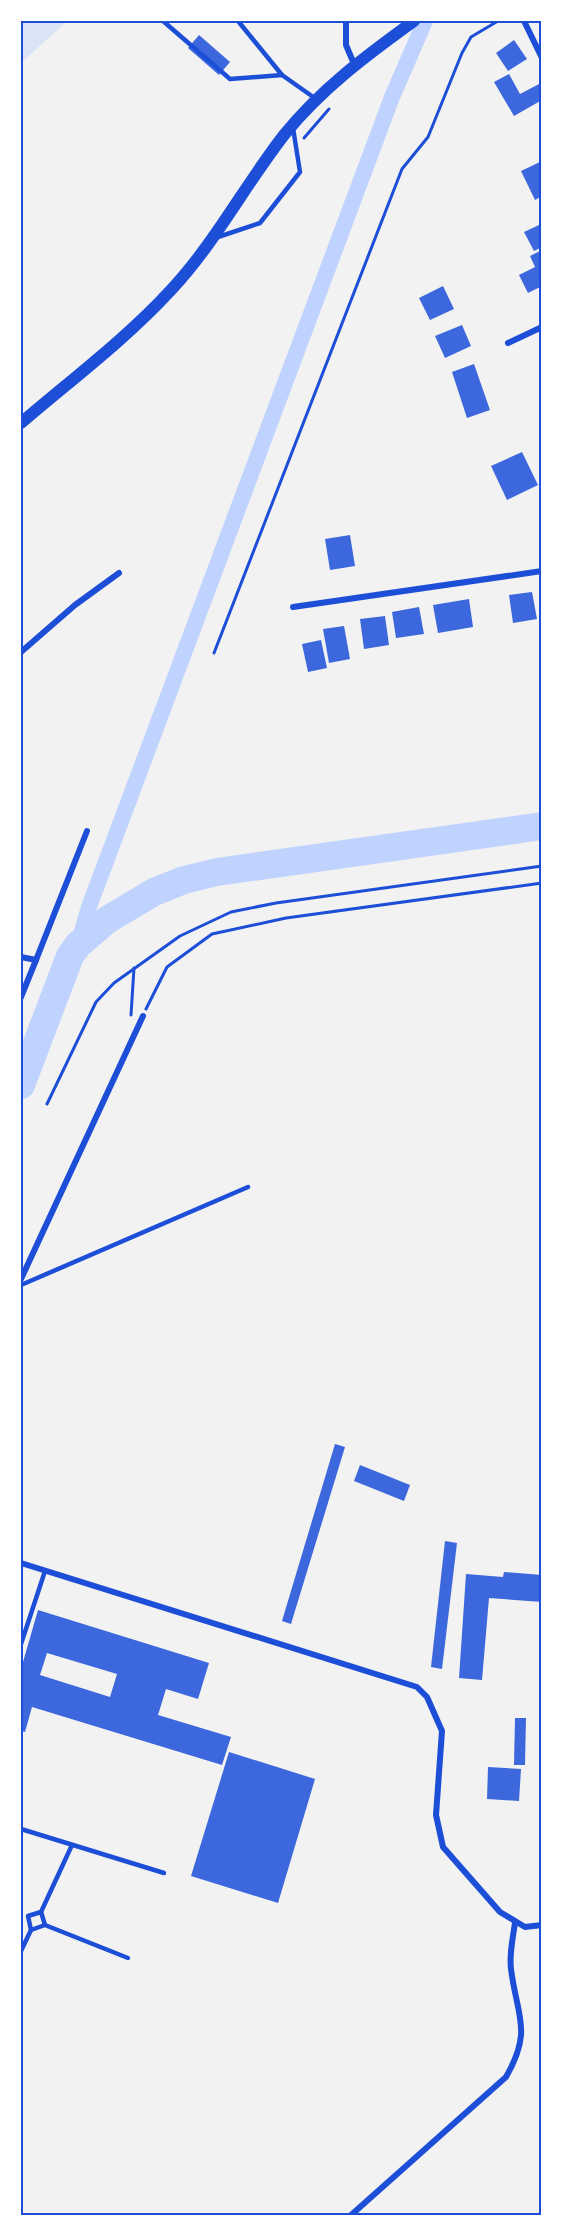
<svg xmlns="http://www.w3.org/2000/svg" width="563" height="2237" font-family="Merriweather,serif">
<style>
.green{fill:#dbe4f7}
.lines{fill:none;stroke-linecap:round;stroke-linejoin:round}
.canal{stroke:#bfd3fe;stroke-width:16}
.river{stroke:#bfd3fe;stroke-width:28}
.building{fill:#3d67dc;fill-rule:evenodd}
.path{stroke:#1d4ed8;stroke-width:3}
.service{stroke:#1d4ed8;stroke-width:4.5}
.minor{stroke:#1d4ed8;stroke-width:6}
.secondary{stroke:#1d4ed8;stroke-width:12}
.neatline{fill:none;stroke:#1d4ed8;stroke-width:2}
</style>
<rect width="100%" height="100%" fill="#f2f2f2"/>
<path class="green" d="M21 21H65V23L21 63Z"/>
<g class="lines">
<path class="canal" d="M78 945 89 907 392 97 425 21"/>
<path class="river" d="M21 1085 70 956 78 945 107 920 154 892 184 880 217 872 542 826"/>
</g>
<g class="building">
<path d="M199 35 230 62 219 75 188 48Z"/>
<path d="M514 40 527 59 508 71 496 53Z"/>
<path d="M509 74 520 94 539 84 542 90V100L514 116 494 82Z"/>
<path d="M542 161V196L535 200 521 171Z"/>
<path d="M539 225 542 230V247L534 251 524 232Z"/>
<path d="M542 250V286L528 293 519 275 535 267 530 256Z"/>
<path d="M443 286 454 309 430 320 419 298Z"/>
<path d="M462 325 471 346 445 358 435 336Z"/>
<path d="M474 364 490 410 467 418 452 372Z"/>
<path d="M522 452 538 485 507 500 491 466Z"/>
<path d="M350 535 355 566 330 570 325 539Z"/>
<path d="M532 592 537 619 513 623 509 595Z"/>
<path d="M469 599 473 627 438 633 433 605Z"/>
<path d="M419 607 424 634 396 638 392 612Z"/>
<path d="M385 616 389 645 364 649 360 619Z"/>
<path d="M344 626 350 659 329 663 323 629Z"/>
<path d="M321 640 327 668 308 672 302 644Z"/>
<path d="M335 1444 345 1447 291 1624 282 1621Z"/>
<path d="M360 1465 410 1485 404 1501 354 1481Z"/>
<path d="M445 1541 457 1543 442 1669 431 1667Z"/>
<path d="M504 1572 542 1575V1602L489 1598 482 1680 459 1678 466 1574 503 1577Z"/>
<path d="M38 1610 209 1663 198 1699 166 1689 158 1715 231 1737 222 1765 32 1707 25 1732 21 1731V1669ZM47 1653 117 1674 110 1697 40 1675Z"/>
<path d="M515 1718H526L525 1765H514Z"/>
<path d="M229 1752 315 1779 278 1903 191 1876Z"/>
<path d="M488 1767 521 1769 519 1801 487 1799Z"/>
</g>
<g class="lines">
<g class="path">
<path d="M304 138 329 109"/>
<path d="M214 653 402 169 428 137 462 53 471 37 498 21"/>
<path d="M146 1009 167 967 212 934 286 918 542 883"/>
<path d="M131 1015 134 968"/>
<path d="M47 1104 96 1002 114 983 180 936 231 912 276 903 542 866"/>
</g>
<g class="service">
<path d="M163 21 230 79 282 75"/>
<path d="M238 21 282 75 316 99"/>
<path d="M218 237 260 223 300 172 293 128"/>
<path d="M21 1285 248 1187"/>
<path d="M21 1644 45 1571"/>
<path d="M21 1829 164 1873"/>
<path d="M41 1912 72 1845"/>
<path d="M45 1925 31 1930 28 1916 41 1912 45 1925 128 1958"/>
<path d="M21 1951 31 1930"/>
</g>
<g class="minor">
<path d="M346 21V45L354 64"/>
<path d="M524 21 542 58"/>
<path d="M508 343 542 327"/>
<path d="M293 607 542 571"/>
<path d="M21 652 75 605 119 573"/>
<path d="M21 957 36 960 21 997"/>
<path d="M36 960 87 831"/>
<path d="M21 1279 143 1016"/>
<path d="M21 1563 417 1687 427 1697 442 1731 436 1815 443 1847 500 1912 525 1927 542 1925"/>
<path d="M21 2215 22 2216"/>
<path d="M350 2216 506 2077C533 2030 517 2017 511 1969 509 1954 513 1937 515 1923"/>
</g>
<path class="secondary" d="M21 423C71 380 126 339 171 290 215 243 245 185 284 135 321 89 367 55 414 21"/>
</g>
<rect width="563" height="2237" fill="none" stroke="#ffffff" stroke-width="45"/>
<rect x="22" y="22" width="518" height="2192" class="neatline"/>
</svg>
